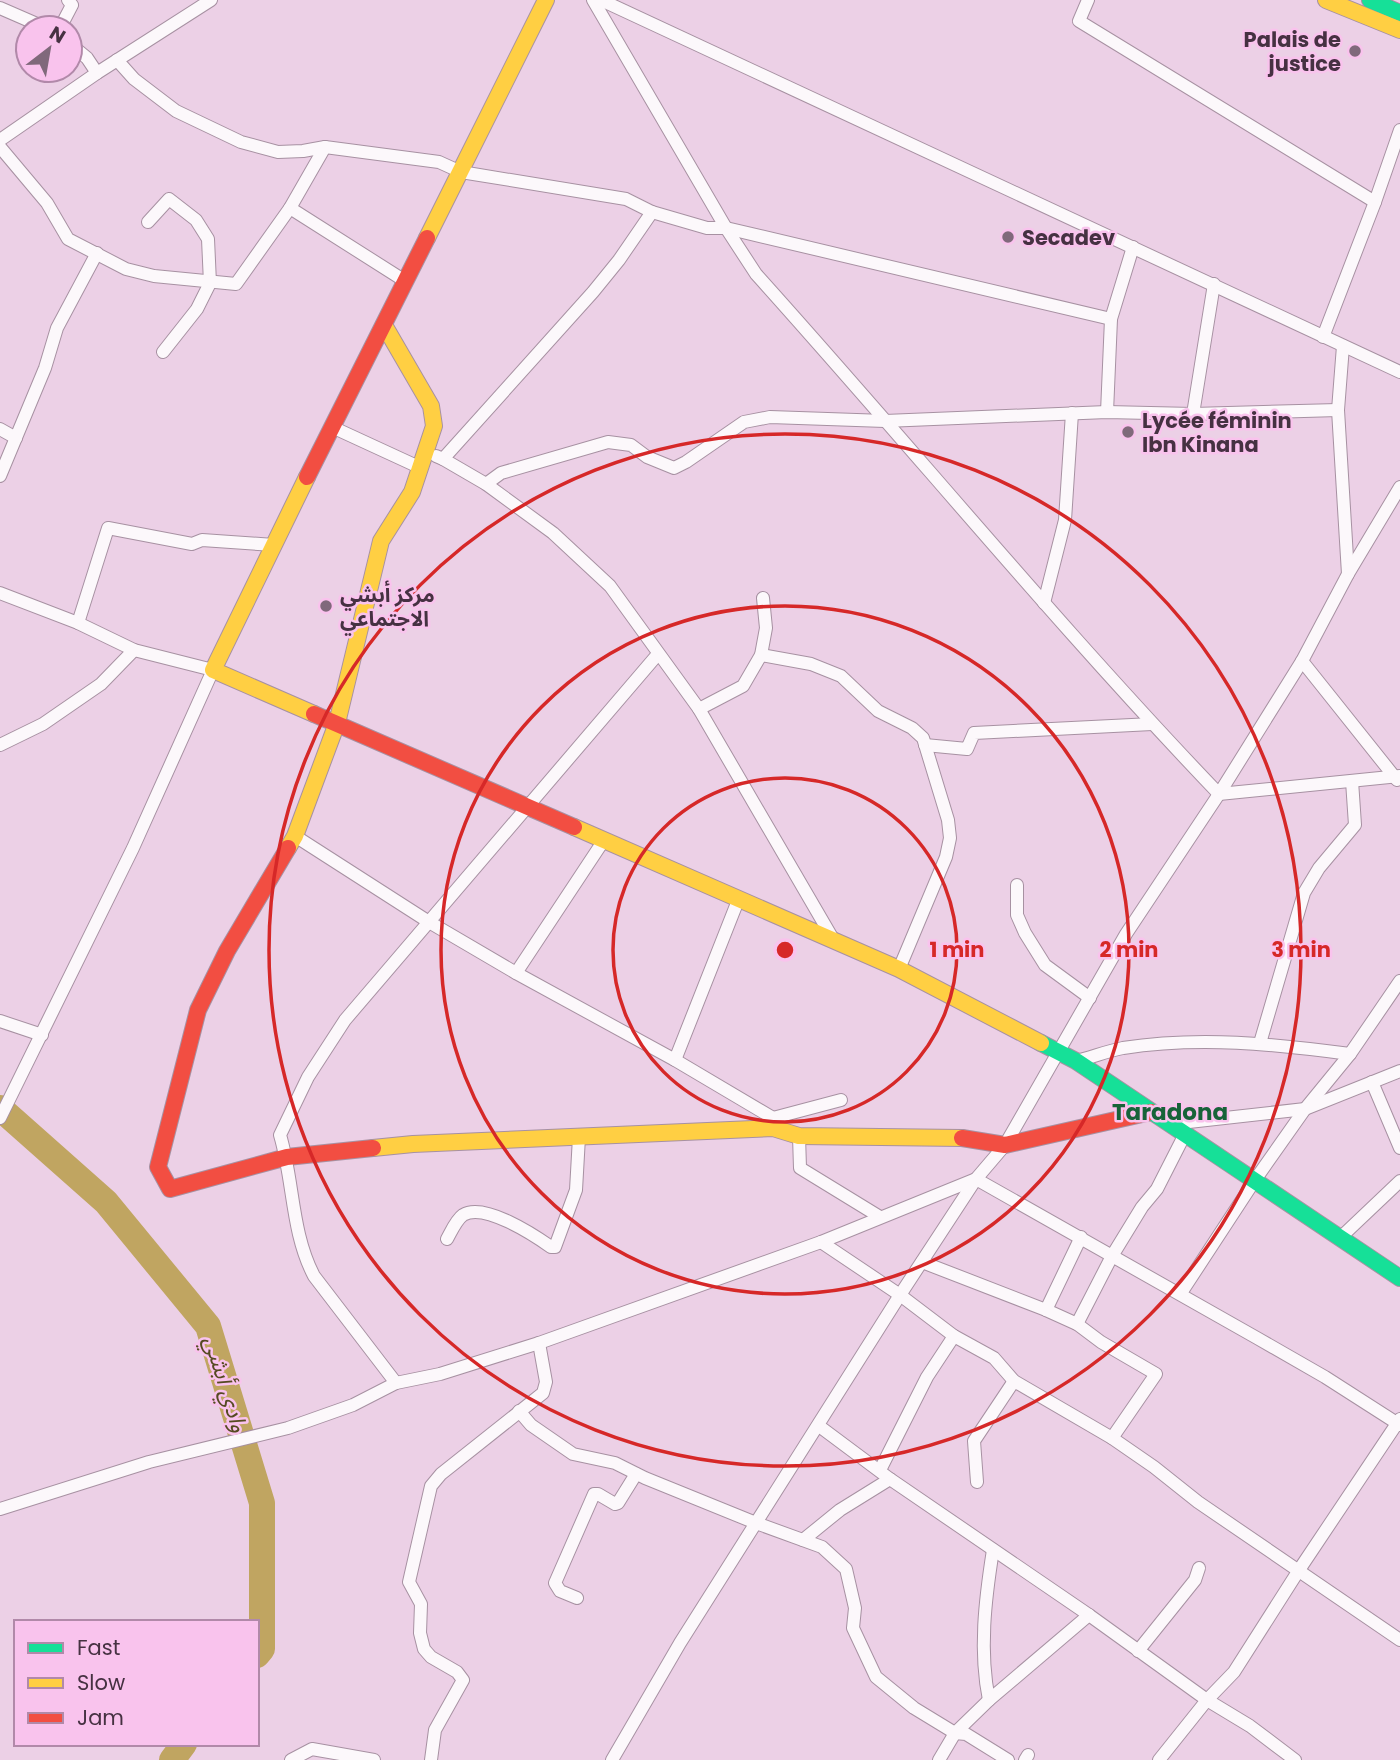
<svg xmlns="http://www.w3.org/2000/svg" width="1400" height="1760" font-family="Poppins,'Noto Sans Arabic',sans-serif">
<style>
.lines{fill:none;stroke-linecap:round;stroke-linejoin:round}
.river{stroke:#c0a561;stroke-width:26}
.street-casing{stroke:#a791a2;stroke-width:14}
.fast-casing{stroke:#a791a2;stroke-width:18}
.slow-casing{stroke:#a791a2;stroke-width:18}
.jam-casing{stroke:#a791a2;stroke-width:18}
.street{stroke:#fcf8fb;stroke-width:12}
.fast{stroke:#16e098;stroke-width:16}
.slow{stroke:#ffcf43;stroke-width:16}
.jam{stroke:#f24e42;stroke-width:16}
.ring{fill:none;stroke:#d62828;stroke-width:3.5}
.poi-dot{fill:#80697b;stroke:#f9c3ed;stroke-width:2.5}
.labels{text-anchor:middle;dominant-baseline:central;stroke-width:5;stroke-linejoin:round;paint-order:stroke}
.poi-label{font-size:21px;font-weight:bold;fill:#463142;stroke:#f9c3ed;text-anchor:start}
.neighbourhood-label{font-size:23px;font-weight:bold;fill:#176339;stroke:#f9c3ed}
.water-label{font-size:23px;font-style:italic;fill:#564a21;stroke:#f9c3ed}
.centre{fill:#d62828;stroke:#f9c3ed;stroke-width:3.5}
.ring-label{font-size:21px;text-anchor:middle;font-weight:bold;fill:#d62828;stroke:#f9c3ed;stroke-width:5;stroke-linejoin:round;paint-order:stroke}
</style>
<rect width="100%" height="100%" fill="#ecd0e6"/>
<g class="lines">
<g class="river">
<path d="M0 1108 106 1202 208 1326 262 1503V1649L257 1655"/>
<path d="M172 1760 184 1744"/>
</g>
<g class="street-casing">
<g id="street">
<path d="M593 0 726 228 756 274C911 446 1058 626 1219 794L1400 776"/>
<path d="M601 0 1400 372"/>
<path d="M1088 0 1079 21 1375 202"/>
<path d="M0 8 46 28"/>
<path d="M60 28 72 5 68 0"/>
<path d="M70 44 87 58 97 73"/>
<path d="M117 60 134 79 176 111 241 142 278 152 303 151 325 147 439 162 461 172 626 199 652 212 707 228H726L1111 319 1133 247"/>
<path d="M0 140 97 73 211 0"/>
<path d="M0 147 47 203 68 239 126 269 154 276 236 284 290 208 325 147"/>
<path d="M290 208 405 281"/>
<path d="M148 222 169 199 196 220 208 239 210 283 197 309 163 352"/>
<path d="M1323 337 1375 202 1400 130"/>
<path d="M1343 346 1338 410 1348 574"/>
<path d="M1107 412 1111 319"/>
<path d="M1193 414 1214 284"/>
<path d="M332 427 421 468"/>
<path d="M0 429 16 438"/>
<path d="M436 456 443 459 593 292 619 260 652 212"/>
<path d="M443 459 486 484 553 533 610 586 699 709 833 939"/>
<path d="M0 476 45 368 57 328 97 253"/>
<path d="M486 484 501 473 608 442 631 445 647 457 674 468 686 462 744 422 770 417 885 421 1107 412 1193 414 1338 410"/>
<path d="M0 593 78 623 134 650 213 670 133 848 0 1118"/>
<path d="M1044 603 1065 520 1072 413"/>
<path d="M78 623 108 528 192 544 202 540 274 545"/>
<path d="M761 655 811 664 841 676 878 711 912 728 923 738 948 820 950 838 946 857 899 969"/>
<path d="M1302 661 1397 780"/>
<path d="M699 709 743 686 761 655 766 628 763 598"/>
<path d="M0 745 43 724 101 684 134 650"/>
<path d="M925 745 967 749 974 733 1152 724"/>
<path d="M295 836 429 922 516 973 675 1060 773 1118V1128"/>
<path d="M1017 885V915L1025 933 1045 965 1090 998"/>
<path d="M516 973 604 840"/>
<path d="M0 1021 42 1035"/>
<path d="M1260 1043 1304 893 1319 868 1355 825 1352 781"/>
<path d="M675 1060 739 898"/>
<path d="M1076 1061C1092 1057 1108 1051 1123 1048 1200 1036 1274 1044 1350 1054"/>
<path d="M1372 1082 1400 1148"/>
<path d="M773 1118 841 1100"/>
<path d="M1171 1124 1305 1109 1400 1071"/>
<path d="M799 1136 800 1168 880 1217"/>
<path d="M1340 1238 1400 1181"/>
<path d="M447 1239C451 1232 456 1220 463 1215 484 1202 534 1235 551 1247H555L576 1190 579 1137"/>
<path d="M821 1242 900 1295 954 1336 994 1358 1014 1381 1112 1438 1154 1467 1198 1502 1400 1640"/>
<path d="M922 1262 1046 1310 1077 1324 1101 1342 1156 1374 1112 1438"/>
<path d="M1181 1293 1255 1180 1305 1109 1350 1054 1400 981"/>
<path d="M1046 1310 1081 1237"/>
<path d="M1077 1324 1112 1256 1142 1207 1157 1189 1185 1134"/>
<path d="M396 1383 314 1276C291 1232 294 1182 280 1135L308 1077 345 1020 658 654"/>
<path d="M519 1411 531 1425 573 1454 615 1463 645 1478 756 1523 822 1547 846 1569 855 1608 853 1628 876 1677 914 1708 955 1733 966 1734 1008 1760"/>
<path d="M819 1426 890 1479 1089 1615 1207 1700 1250 1726 1295 1760"/>
<path d="M880 1470 927 1377 954 1336"/>
<path d="M977 1482 974 1441 1014 1381"/>
<path d="M0 1509 149 1462 288 1428 353 1405 396 1383 440 1374 539 1343 821 1242 976 1179 1257 1338 1325 1377 1400 1425"/>
<path d="M803 1540 840 1510 890 1479"/>
<path d="M577 1598 560 1591 555 1583 594 1494H598L615 1504 618 1503 636 1474"/>
<path d="M1138 1651 1195 1580 1199 1568"/>
<path d="M989 1700C979 1651 985 1600 993 1550"/>
<path d="M291 1760 312 1749 374 1760"/>
<path d="M431 1760 435 1730 463 1680 457 1672 431 1657 424 1649 420 1633 421 1604 409 1582 431 1486 441 1474 543 1393 546 1382 539 1343"/>
<path d="M612 1760 680 1643 900 1295 976 1179 1005 1145 1126 934 1219 794 1302 661 1348 574 1400 487"/>
<path d="M939 1760 955 1733 989 1700 1089 1615"/>
<path d="M1025 1760 1028 1755"/>
<path d="M1159 1760 1207 1700 1234 1672 1299 1570 1400 1419"/>
</g>
</g>
<g class="fast-casing">
<g id="fast">
<path d="M1370 0 1400 13"/>
<path d="M1041 1043 1076 1061 1400 1278"/>
</g>
</g>
<g class="slow-casing">
<g id="slow">
<path d="M1326 0 1400 30"/>
<path d="M427 238 546 0"/>
<path d="M307 477 213 670 314 714"/>
<path d="M574 827 899 969 1041 1043"/>
<path d="M288 848 295 836 337 723 381 541 412 492 434 426 431 406 384 325"/>
<path d="M373 1148 413 1144 773 1128 799 1136 962 1138"/>
</g>
</g>
<g class="jam-casing">
<g id="jam">
<path d="M307 477 427 238"/>
<path d="M314 714 574 827"/>
<path d="M288 848 227 951 198 1010 158 1167 170 1189 287 1157 373 1148"/>
<path d="M962 1138 1005 1145 1151 1112"/>
</g>
</g>
<use href="#street" class="street"/>
<use href="#fast" class="fast"/>
<use href="#slow" class="slow"/>
<use href="#jam" class="jam"/>
</g>
<g class="ring">
<circle cx="785" cy="950" r="172"/>
<circle cx="785" cy="950" r="344"/>
<circle cx="785" cy="950" r="516"/>
</g>
<g class="poi-dot">
<circle cx="1355" cy="51" r="7"/>
<circle cx="1008" cy="237" r="7"/>
<circle cx="1128" cy="432" r="7"/>
<circle cx="326" cy="606" r="7"/>
</g>
<g class="labels">
<g class="poi-label">
<text x="1341" y="39" text-anchor="end">Palais de<tspan x="1341" dy="24">justice</tspan></text>
<text x="1022" y="237">Secadev</text>
<text x="1142" y="420">Lycée féminin<tspan x="1142" dy="24">Ibn Kinana</tspan></text>
<text x="340" y="594">مركز أبشي<tspan x="340" dy="24">الاجتماعي</tspan></text>
</g>
<g class="neighbourhood-label">
<text x="1170" y="1112">Taradona</text>
</g>
<g class="water-label">
<text transform="translate(226 1384) rotate(73)">وادي أبشي</text>
</g>
</g>
<circle cx="785" cy="950" r="10" class="centre"/>
<g class="ring-label">
<text x="957" y="957">1 min</text>
<text x="1129" y="957">2 min</text>
<text x="1301" y="957">3 min</text>
</g>
<rect x="14" y="1620" width="245" height="126" fill="#f9c3ed" stroke="#b189a9" stroke-width="2"/>
<rect x="28" y="1643" width="35" height="10" fill="#16e098" stroke="#b189a9" stroke-width="2"/>
<text x="77" y="1655" font-size="21" fill="#463142">Fast</text>
<rect x="28" y="1678" width="35" height="10" fill="#ffcf43" stroke="#b189a9" stroke-width="2"/>
<text x="77" y="1690" font-size="21" fill="#463142">Slow</text>
<rect x="28" y="1713" width="35" height="10" fill="#f24e42" stroke="#b189a9" stroke-width="2"/>
<text x="77" y="1725" font-size="21" fill="#463142">Jam</text>
<g transform="translate(49 49) rotate(31)"><circle r="33" fill="#f9c3ed" stroke="#b189a9" stroke-width="2"/>
<path d="M0-5L12 26L0 18L-12 26Z" fill="#80697b"/>
<text y="-10" font-size="19" font-weight="bold" text-anchor="middle" fill="#463142">N</text>
</g>
</svg>
